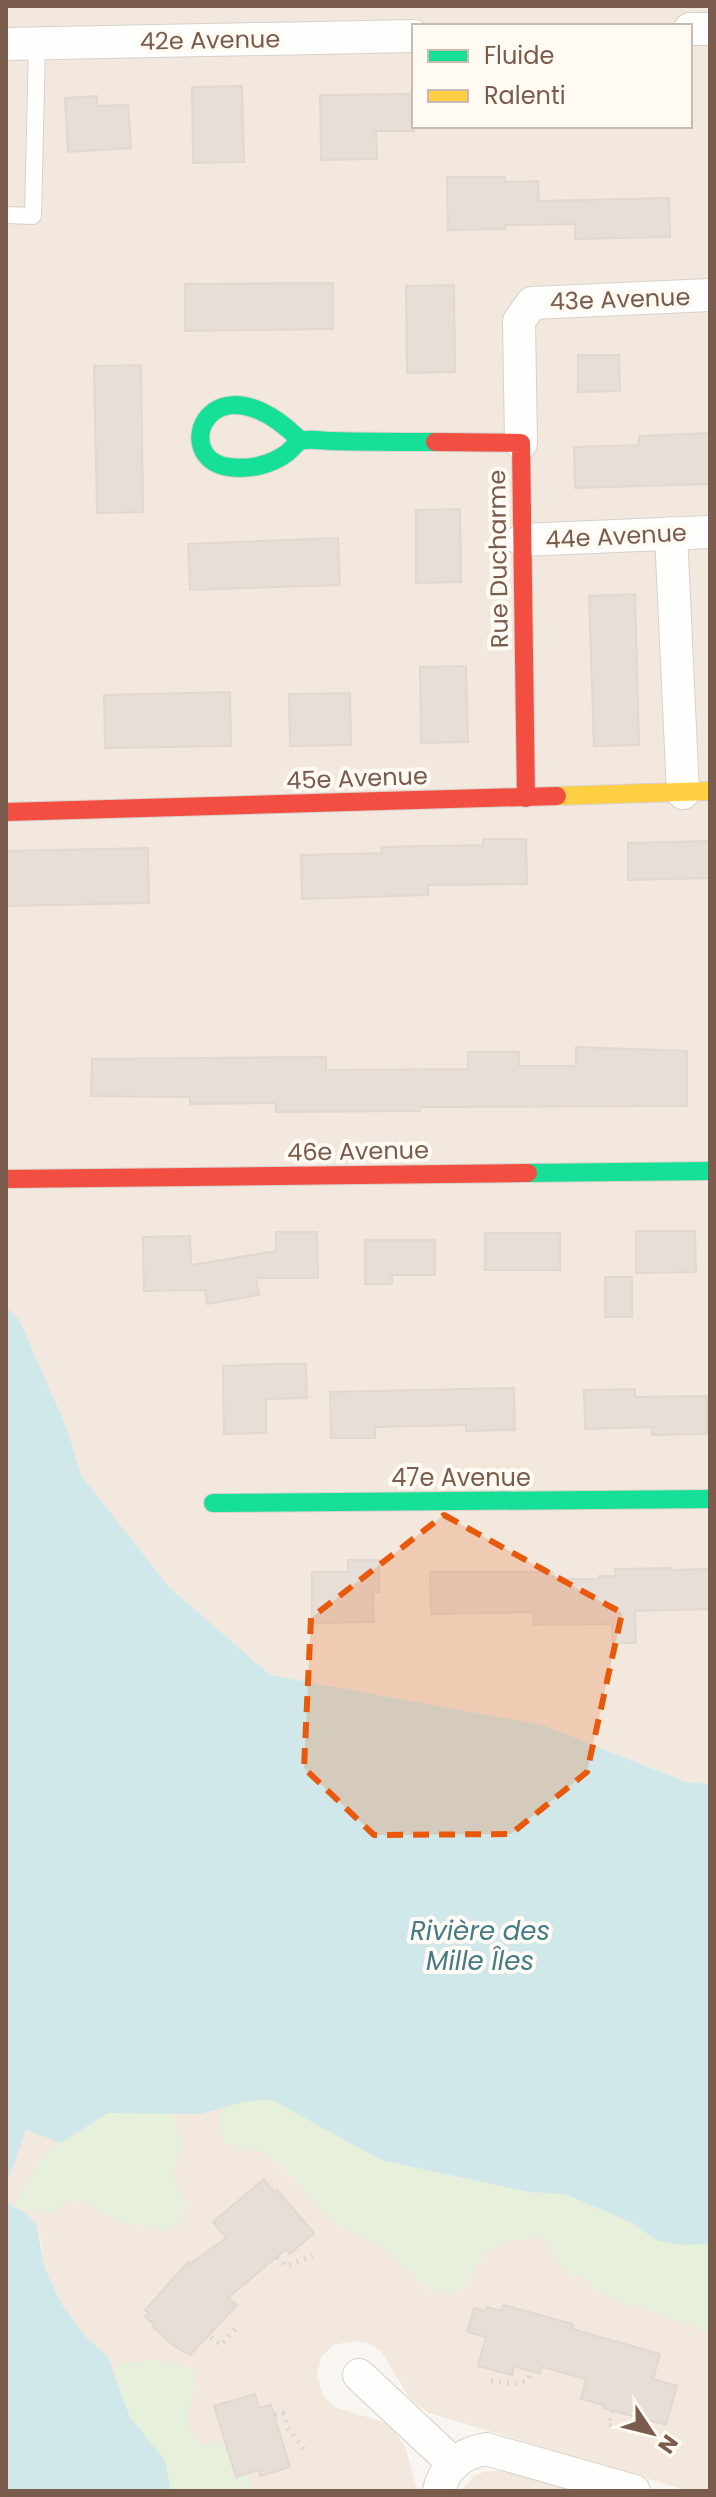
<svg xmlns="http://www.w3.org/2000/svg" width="716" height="2497" font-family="Poppins,sans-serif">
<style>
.residential{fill:#f2e8de;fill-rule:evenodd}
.green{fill:#e7f0db}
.water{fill:#d0e8ea}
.building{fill:#e6ded7;stroke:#e2d8d2;stroke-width:2}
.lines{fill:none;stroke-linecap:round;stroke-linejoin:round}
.lane-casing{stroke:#d7d1cb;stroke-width:18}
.street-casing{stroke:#d7d1cb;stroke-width:34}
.fast-casing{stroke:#d9d2cb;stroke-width:20}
.slow-casing{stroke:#d9d2cb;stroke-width:20}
.jam-casing{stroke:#d9d2cb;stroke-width:20}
.path{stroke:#dcd5d0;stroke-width:5;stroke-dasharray:2 6;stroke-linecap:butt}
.lane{stroke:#fefefd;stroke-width:16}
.street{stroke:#fefefd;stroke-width:32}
.fast{stroke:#16e098;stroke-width:18}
.slow{stroke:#ffcf43;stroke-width:18}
.jam{stroke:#f24e42;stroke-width:18}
.marked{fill:#e8590c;fill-opacity:0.2;stroke:#e8590c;stroke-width:6;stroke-dasharray:16 10;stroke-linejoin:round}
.labels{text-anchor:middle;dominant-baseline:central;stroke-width:8;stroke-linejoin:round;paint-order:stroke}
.street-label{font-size:24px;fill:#7a5c4d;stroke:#fffaf3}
.water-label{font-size:26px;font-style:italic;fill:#437c86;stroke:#fffaf3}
</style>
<rect width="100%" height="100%" fill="#f9f5f0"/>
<g class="residential">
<path d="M6 6H710V1784L686 1782 543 1725 270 1675 169 1587 81 1475 68 1431 19 1319 6 1307ZM414 26H690V126H414Z"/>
<path d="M272 2100 381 2160 528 2192 565 2194 632 2223 656 2240 710 2244V2491H689L429 2413 410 2399 381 2351 369 2343 353 2341 333 2345 321 2357 317 2376 323 2395 334 2407 390 2424 406 2449 417 2491H171L165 2460 120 2390 108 2357 87 2338 62 2305 45 2269 40 2237 24 2211 11 2206 6 2199V2186L26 2130 61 2143 108 2113 200 2114 247 2101Z"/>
<path d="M487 2471H500L579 2491H461L475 2475Z"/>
</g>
<g class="green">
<path d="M272 2100 381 2160 528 2192 565 2194 632 2223 656 2240 710 2244V2336L685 2322 606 2296 583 2278 567 2272 554 2259 545 2235 509 2242 486 2251 472 2276 456 2294 431 2291 385 2249 337 2224 320 2210 281 2164 260 2150 244 2149 225 2143 220 2128 221 2110 247 2101Z"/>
<path d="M108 2113H173L176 2126 184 2141 172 2175 186 2205 181 2221 168 2231 115 2220 84 2202 67 2200 55 2213 16 2208 18 2198 43 2155Z"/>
<path d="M151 2360 188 2366 196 2377 187 2417 191 2435 201 2444 226 2443 236 2476 248 2473 253 2491H171L165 2460 130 2417 115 2371 120 2364Z"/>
</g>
<g class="water">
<path d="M6 1307 19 1319 68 1431 81 1475 169 1587 270 1675 543 1725 686 1782 710 1784V2244L681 2245 656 2240 632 2223 565 2194 528 2192 381 2160 272 2100 247 2101 200 2114 108 2113 61 2143 26 2130 6 2186Z"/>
<path d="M6 2199 11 2206 24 2211 36 2224 45 2269 62 2305 87 2338 108 2357 130 2417 165 2460 171 2491H6Z"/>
</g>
<g class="building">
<path d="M242 86 244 162 193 163 192 87Z"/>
<path d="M414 94V131H376L377 159 321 160 320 95Z"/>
<path d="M97 96V106L128 105 131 148 68 152 65 98Z"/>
<path d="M447 177H505V182L538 181 539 201 669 198 670 237 575 239V224L506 225 505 229 448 230Z"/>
<path d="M333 283V329L185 331V284Z"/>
<path d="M454 285 455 372 407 373 406 286Z"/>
<path d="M578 355H619L620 391 578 392Z"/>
<path d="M141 365 143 512 97 513 94 366Z"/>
<path d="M710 433V484L575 488 574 447 639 445V436Z"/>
<path d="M460 509 461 582 416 583V510Z"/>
<path d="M338 538 340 585 190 590 188 544Z"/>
<path d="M635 594 639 745 594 746 589 596Z"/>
<path d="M466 666 468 742 421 743 420 667Z"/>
<path d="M230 692 231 746 105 748 104 695Z"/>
<path d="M350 693 351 745 290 746 289 694Z"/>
<path d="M483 839H526L527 884 428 885V895L302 899 301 855 382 853V847L483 845Z"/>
<path d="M710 841V878L628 880V843Z"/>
<path d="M148 848 149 903 6 906V851Z"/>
<path d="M576 1047 687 1051V1106L420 1107V1111L276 1112V1103L190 1104V1097L91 1096 92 1059 326 1057V1070L468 1069V1052H519V1066H576Z"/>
<path d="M636 1231H695L696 1272 636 1273Z"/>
<path d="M276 1232H317L318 1278H256L259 1295 207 1304 205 1290 144 1291 143 1237 190 1236 191 1265 276 1251Z"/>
<rect x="485" y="1233" width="75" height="37"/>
<path d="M365 1240H435V1275H392V1284H365Z"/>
<rect x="605" y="1277" width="27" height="40"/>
<path d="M271 1364H306L307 1398 266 1399V1433L224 1434 223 1366Z"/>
<path d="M514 1388 515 1430 466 1431V1425L375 1427V1438H331L330 1392Z"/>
<path d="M635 1389V1397L707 1396V1434L652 1435V1427L585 1429 584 1390Z"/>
<path d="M348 1560H379V1592H373L374 1622 312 1623V1572H348Z"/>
<path d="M671 1568V1570L710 1569V1609L635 1611 636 1643H613L612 1624 534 1625 533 1612 431 1614 430 1572H553L554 1579H599V1576H615V1569Z"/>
<path d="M264 2179 274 2192 277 2190 314 2233 290 2254 286 2249 228 2298 237 2305 190 2355 174 2346 153 2327 155 2325 145 2317 149 2313 145 2310 188 2262 190 2264 226 2238 213 2222Z"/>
<path d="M503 2305 573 2324 572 2329 660 2354 653 2379 677 2386 666 2425 603 2408 604 2405 581 2399 586 2379 542 2367 540 2374 514 2366 512 2375 478 2366 486 2337 467 2332 474 2308 485 2311 487 2307 502 2311Z"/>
<path d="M255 2394 259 2408 271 2405 290 2467 260 2476 258 2470 236 2477 214 2406Z"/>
</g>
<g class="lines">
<g class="lane-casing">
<path id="lane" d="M6 215 33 216 37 44"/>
</g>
<g class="street-casing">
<g id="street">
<path d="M690 29H710"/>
<path d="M6 44 414 36"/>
<path d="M521 443 519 321 532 303 710 295"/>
<path d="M671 533 683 793"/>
<path d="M522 540 710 532"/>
<path d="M359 2375 454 2464"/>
<path d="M439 2491C444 2467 462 2453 486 2449L634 2491"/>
</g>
</g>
<g class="fast-casing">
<g id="fast">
<path d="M301 441C210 350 168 459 229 467 249 470 271 465 287 453 291 450 296 443 301 441 308 438 323 441 331 441 366 442 400 442 435 442"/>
<path d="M528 1173 710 1171"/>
<path d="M213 1503 710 1499"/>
</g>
</g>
<g class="slow-casing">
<path id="slow" d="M557 796 710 791"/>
</g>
<g class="jam-casing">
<g id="jam">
<path d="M435 442 521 443 526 798"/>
<path d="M6 812 557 796"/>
<path d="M6 1179 528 1173"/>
</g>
</g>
<g class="path">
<path d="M277 2257 286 2266 313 2256"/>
<path d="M211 2337 221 2345 238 2326"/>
<path d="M491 2381 513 2384 527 2381 531 2371"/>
<path d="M613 2411 608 2425 649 2436"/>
<path d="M275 2415 283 2413 289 2429 304 2450"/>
</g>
<use href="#lane" class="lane"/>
<use href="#street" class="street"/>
<use href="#fast" class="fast"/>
<use href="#slow" class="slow"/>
<use href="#jam" class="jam"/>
</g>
<path class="marked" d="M444 1515 622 1613 587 1772 511 1834 374 1835 304 1768 311 1618Z"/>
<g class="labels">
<g class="street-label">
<text transform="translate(210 40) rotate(-1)">42e Avenue</text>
<text transform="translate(620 299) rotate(-2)">43e Avenue</text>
<text transform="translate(616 536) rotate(-3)">44e Avenue</text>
<text transform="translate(498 559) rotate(-91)">Rue Ducharme</text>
<text transform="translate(357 778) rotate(-2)">45e Avenue</text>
<text transform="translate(358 1151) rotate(-1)">46e Avenue</text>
<text x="461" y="1477">47e Avenue</text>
</g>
<g class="water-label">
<text x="480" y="1931">Rivière des<tspan x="480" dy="30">Mille Îles</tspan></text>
</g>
</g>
<rect width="716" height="2497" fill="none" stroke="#7a5c4d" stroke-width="16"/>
<rect x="412" y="24" width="280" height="104" fill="#fffaf3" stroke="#cabbb1" stroke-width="2"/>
<rect x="428" y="50" width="40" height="12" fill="#16e098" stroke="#cabbb1" stroke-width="2"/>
<text x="484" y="64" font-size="24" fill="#7a5c4d">Fluide</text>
<rect x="428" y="90" width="40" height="12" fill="#ffcf43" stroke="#cabbb1" stroke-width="2"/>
<text x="484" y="104" font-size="24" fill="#7a5c4d">Ralenti</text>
<g transform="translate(652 2433) rotate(125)" stroke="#fffaf3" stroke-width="6" paint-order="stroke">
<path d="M0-6L14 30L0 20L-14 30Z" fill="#7a5c4d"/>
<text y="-12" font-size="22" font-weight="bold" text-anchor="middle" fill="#7a5c4d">N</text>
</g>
</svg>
